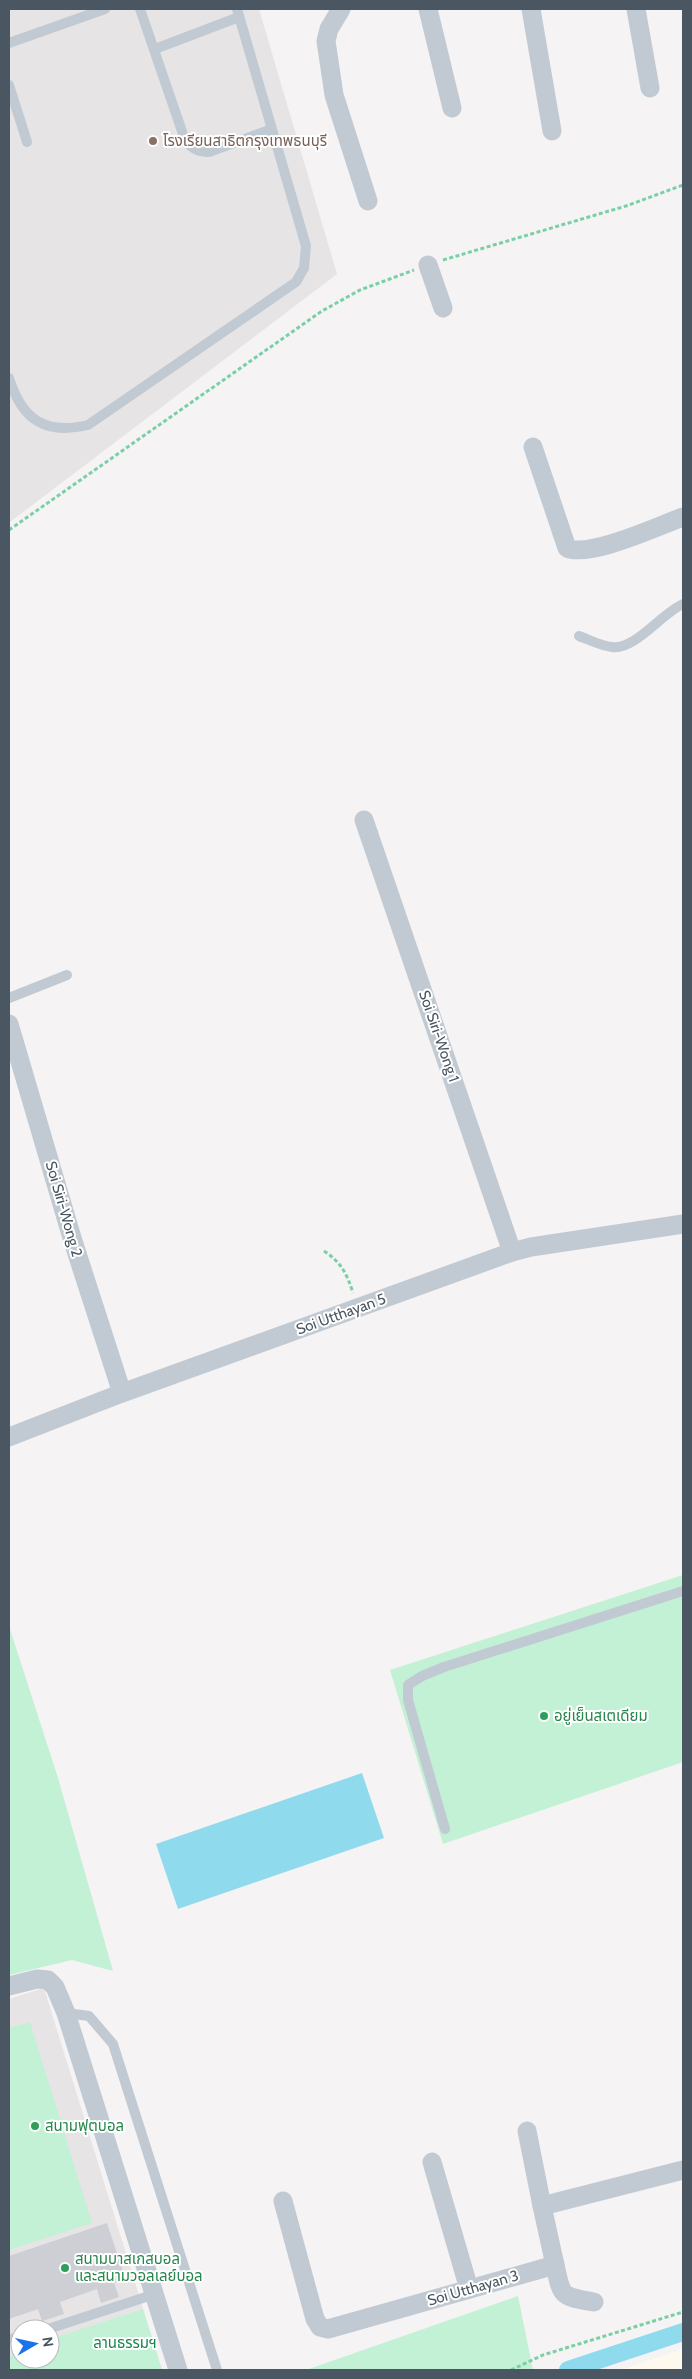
<svg xmlns="http://www.w3.org/2000/svg" width="692" height="2379" font-family="Cabin,'Noto Sans Thai',sans-serif">
<style>
.commercial{fill:#fdf9ef}
.education{fill:#e6e4e5;fill-rule:evenodd}
.green{fill:#c3f1d5}
.water{fill:#90daee}
.lines{fill:none;stroke-linecap:round;stroke-linejoin:round}
.canal{stroke:#90daee;stroke-width:18}
.building{fill:#cdcfd5}
.path{stroke:#7ad0a6;stroke-width:3;stroke-dasharray:4 2.5;stroke-linecap:butt}
.lane{stroke:#c1cad2;stroke-width:10}
.street{stroke:#c1cad2;stroke-width:19}
.education-dot{fill:#8d6e63;stroke:#fff;stroke-width:2}
.leisure-dot{fill:#2e9e5b;stroke:#fff;stroke-width:2}
.labels{text-anchor:middle;dominant-baseline:central;stroke-width:4;stroke-linejoin:round;paint-order:stroke}
.education-label{font-size:15px;fill:#785e54;stroke:#fff;text-anchor:start}
.street-label{font-size:15px;fill:#4a5661;stroke:#fff}
.leisure-label{font-size:15px;fill:#27864d;stroke:#fff;text-anchor:start}
.park-label{font-size:15px;fill:#17864f;stroke:#fff}
</style>
<rect width="100%" height="100%" fill="#f5f3f3"/>
<path class="commercial" d="M683 2349V2370H620Z"/>
<g class="education">
<path d="M9 9H259L337 274 10 522Z"/>
<path d="M44 1988 162 2370H9V1999ZM20 2329H50V2359H20Z"/>
</g>
<g class="green">
<path d="M683 1575V1762L443 1844 390 1670Z"/>
<path d="M9 1626 58 1778 113 1971 72 1960 9 1975Z"/>
<path d="M30 2022 92 2223 9 2250V2028Z"/>
<path d="M518 2296 533 2370H306Z"/>
<path d="M143 2309 162 2370H9V2358L19 2348 20 2359H50V2339Z"/>
</g>
<path class="water" d="M362 1773 384 1838 178 1909 156 1844Z"/>
<g class="lines">
<path class="canal" d="M568 2370 683 2332"/>
</g>
<path class="building" d="M107 2223 126 2280 114 2283 119 2297 101 2303 97 2289 60 2302 64 2314 42 2321 38 2309 9 2319V2256Z"/>
<g class="lines">
<g class="path">
<path d="M443 260 626 206 683 185"/>
<path d="M9 530 322 311 360 290 414 270"/>
<path d="M324 1251C341 1262 347 1274 353 1293"/>
<path d="M511 2370 543 2355 683 2312"/>
</g>
<g class="lane">
<path d="M140 9 185 140C192 149 198 152 209 152L272 129"/>
<path d="M9 43 105 9"/>
<path d="M155 49 239 17"/>
<path d="M9 85 27 142"/>
<path d="M9 378C22 420 45 435 88 425L296 282 304 268 306 246 237 9"/>
<path d="M579 636C590 640 601 646 612 647 634 651 662 613 683 604"/>
<path d="M9 998 67 975"/>
<path d="M445 1829 408 1700V1685L422 1676 444 1667 683 1591"/>
<path d="M66 2013 89 2016 113 2044 217 2370"/>
<path d="M48 2329 155 2294"/>
<path d="M9 2339 20 2338"/>
</g>
<g class="street">
<path d="M341 9 329 29 326 41 334 95 368 201"/>
<path d="M428 9 452 108"/>
<path d="M531 9 552 131"/>
<path d="M636 9 650 88"/>
<path d="M428 265 443 308"/>
<path d="M533 447 567 548C590 558 658 526 683 517"/>
<path d="M364 820 512 1252"/>
<path d="M9 1024 72 1238 122 1393"/>
<path d="M9 1437 122 1393 512 1252 531 1247 683 1224"/>
<path d="M9 1986 37 1979 48 1980 55 1987 66 2013 178 2370"/>
<path d="M527 2131 542 2206"/>
<path d="M432 2162 469 2289"/>
<path d="M283 2201 315 2319 320 2327 328 2329 555 2265 542 2206 683 2170"/>
<path d="M555 2265C562 2298 561 2296 594 2302"/>
</g>
</g>
<circle class="education-dot" cx="153" cy="141" r="5"/>
<g class="leisure-dot">
<circle cx="544" cy="1716" r="5"/>
<circle cx="35" cy="2126" r="5"/>
<circle cx="65" cy="2268" r="5"/>
</g>
<g class="labels">
<g class="education-label">
<text x="163" y="141">โรงเรียนสาธิตกรุงเทพธนบุรี</text>
</g>
<g class="street-label">
<text transform="translate(439 1036) rotate(71)">Soi Siri-Wong 1</text>
<text transform="translate(64 1209) rotate(74)">Soi Siri-Wong 2</text>
<text transform="translate(341 1314) rotate(-20)">Soi Utthayan 5</text>
<text transform="translate(473 2288) rotate(-16)">Soi Utthayan 3</text>
</g>
<g class="leisure-label">
<text x="554" y="1716">อยู่เย็นสเตเดียม</text>
<text x="45" y="2126">สนามฟุตบอล</text>
<text x="75" y="2259">สนามบาสเกสบอล<tspan x="75" dy="17">และสนามวอลเลย์บอล</tspan></text>
</g>
<g class="park-label">
<text x="125" y="2343">ลานธรรมฯ</text>
</g>
</g>
<rect width="692" height="2379" fill="none" stroke="#4a5661" stroke-width="20"/>
<g transform="translate(35 2344) rotate(81)"><circle r="24" fill="#ffffff" stroke="#b7bbc0"/>
<path d="M0-4L9 19L0 12L-9 19Z" fill="#1a73e8"/>
<text y="-8" font-size="14" font-weight="bold" text-anchor="middle" fill="#4a5661">N</text>
</g>
</svg>
